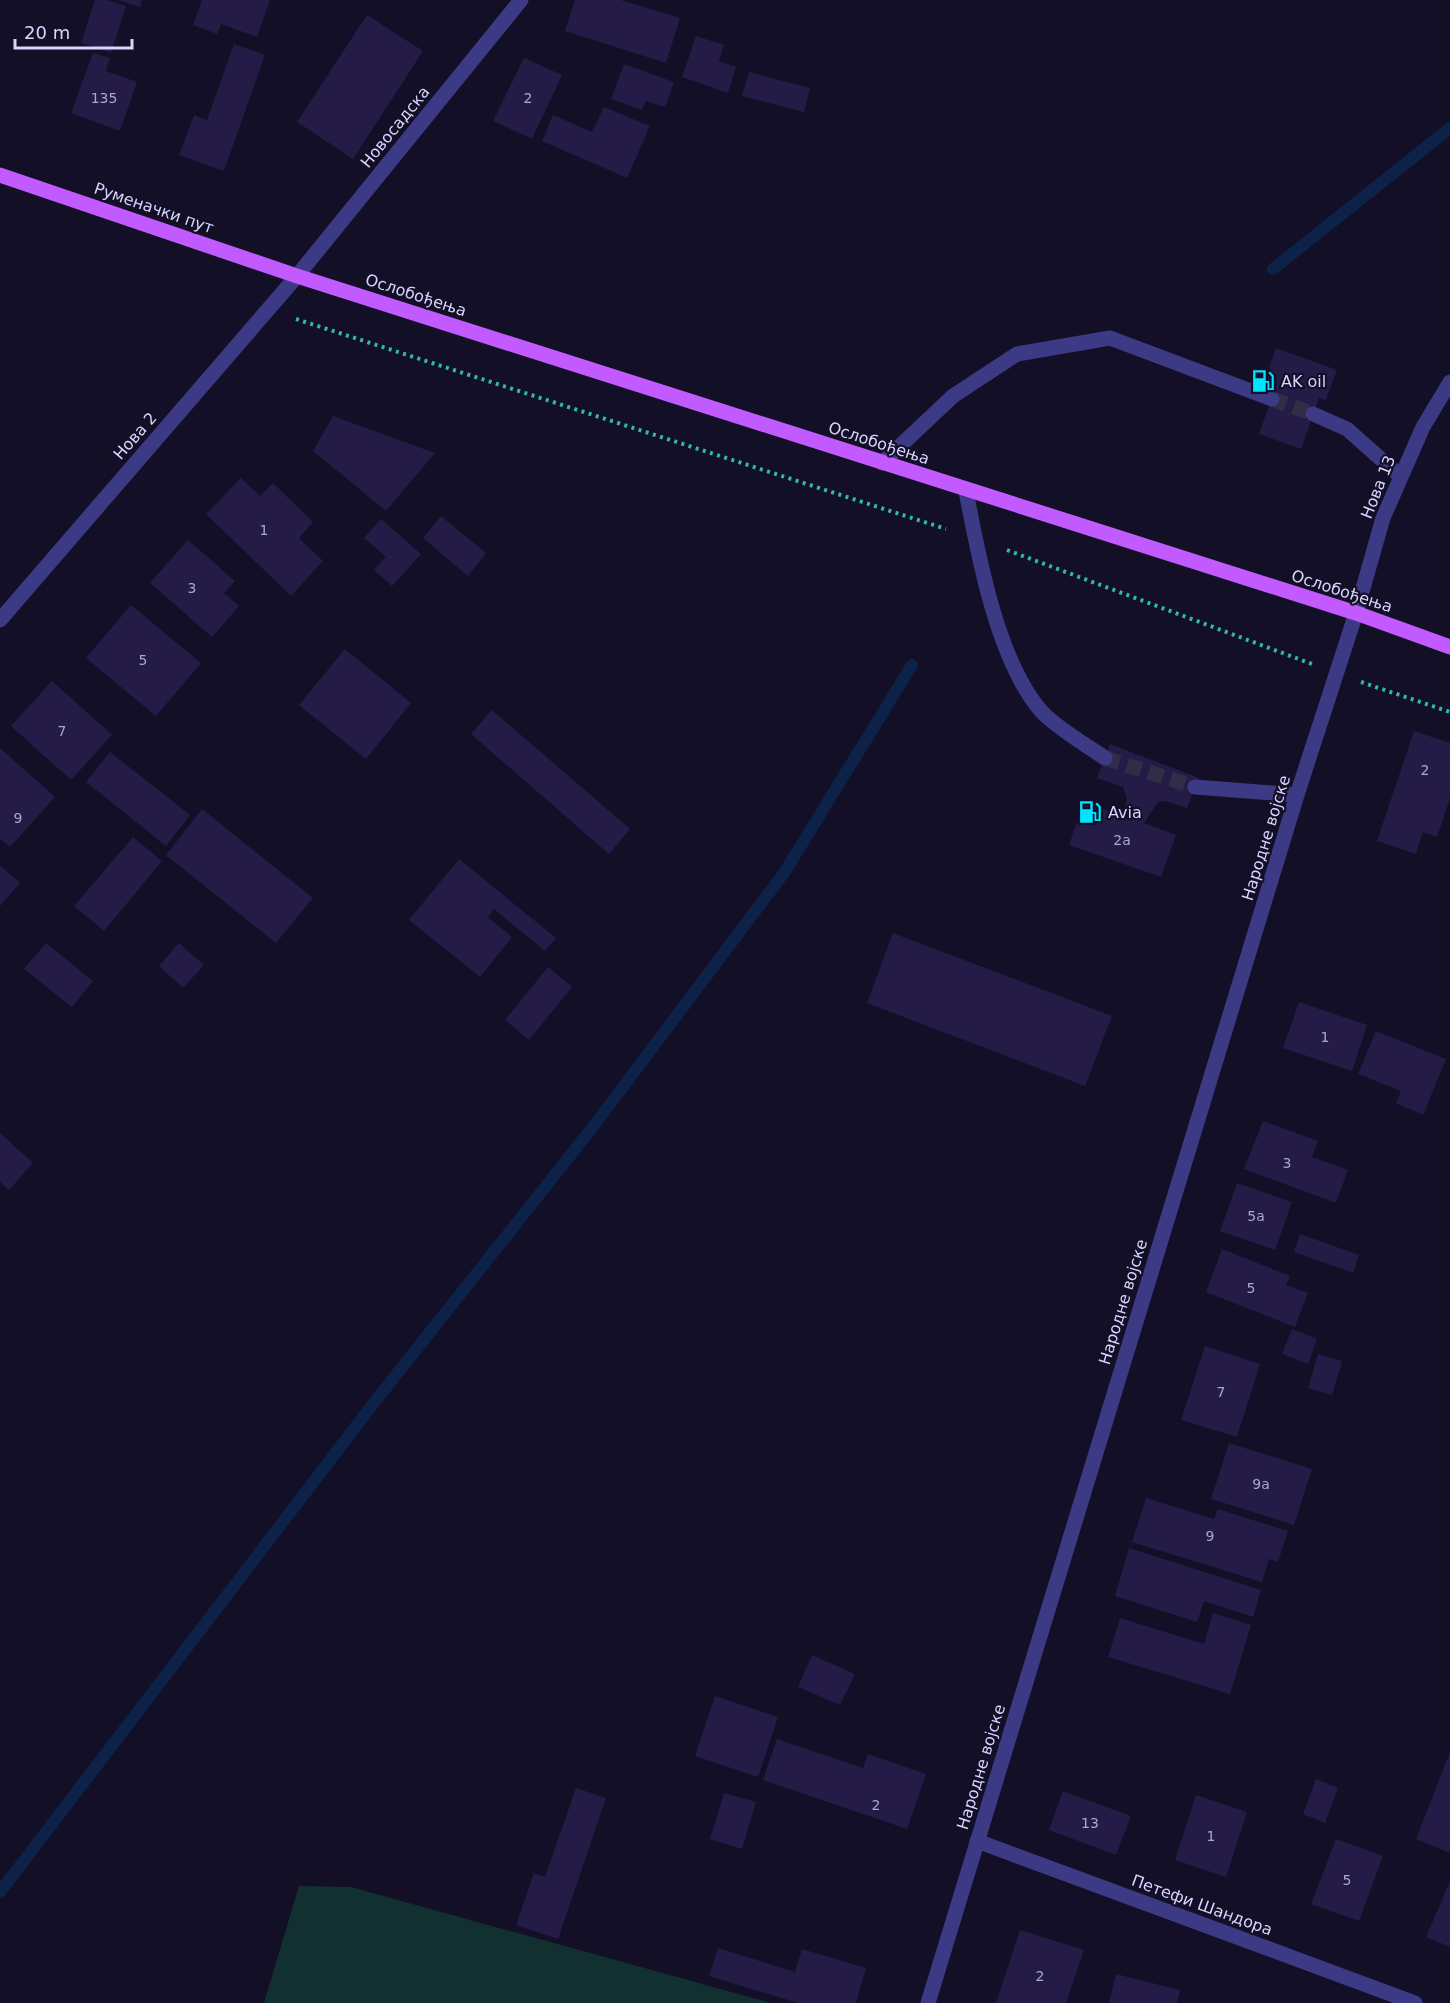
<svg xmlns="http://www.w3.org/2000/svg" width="1450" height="2003" font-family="'DejaVu Sans',sans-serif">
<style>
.green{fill:#12302f}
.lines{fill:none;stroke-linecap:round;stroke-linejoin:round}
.stream{stroke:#0c2248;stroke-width:12}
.building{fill:#241b47}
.minor-tunnel{stroke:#312d47;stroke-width:15;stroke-dasharray:15 8;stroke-linecap:butt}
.path{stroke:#2fb8b0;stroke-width:4;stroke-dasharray:3 4.5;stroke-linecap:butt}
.minor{stroke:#3d3a85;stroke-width:15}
.major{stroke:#c25bff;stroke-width:15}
.labels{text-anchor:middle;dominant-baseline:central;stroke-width:4.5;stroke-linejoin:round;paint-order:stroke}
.number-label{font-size:14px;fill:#aca6d1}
.street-label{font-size:16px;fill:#d9d4ff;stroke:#130f26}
.poi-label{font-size:16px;fill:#d9d4ff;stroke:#130f26;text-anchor:start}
</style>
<rect width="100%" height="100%" fill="#130f26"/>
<path class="green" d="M299 1886 351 1887 771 2003H264Z"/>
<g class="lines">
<g class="stream">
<path d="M1273 269 1450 128"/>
<path d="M0 1892 373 1404 592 1128 784 873 912 665"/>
</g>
</g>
<g class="building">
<path d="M95 0H107L126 6 111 53 81 43Z"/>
<path d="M118 0H142L140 7Z"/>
<path d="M202 0H270L257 37 221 24 217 34 193 25Z"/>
<path d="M575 0H621L680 18 666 63 565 31Z"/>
<path d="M367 15 423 51 353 159 297 122Z"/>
<path d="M696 36 724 45 719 61 736 67 728 93 682 77Z"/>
<path d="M234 44 265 55 224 171 179 155 194 115 207 120Z"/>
<path d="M93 53 110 58 106 71 137 82 120 131 71 113Z"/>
<path d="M524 58 562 75 532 139 493 121Z"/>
<path d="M624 64 674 82 665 107 646 101 642 110 611 99Z"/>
<path d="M749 72 810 88 804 112 742 96Z"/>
<path d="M604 107 650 126 627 178 542 141 553 115 592 132Z"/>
<path d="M1276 348 1337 370 1326 400 1319 398 1301 449 1259 434 1277 383 1265 379Z"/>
<path d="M333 416 435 453 386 511 313 451Z"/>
<path d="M241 478 260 496 273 483 313 522 299 538 323 561 291 596 206 514Z"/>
<path d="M441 516 486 553 468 576 423 538Z"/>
<path d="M381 519 421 554 392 586 374 570 386 557 364 538Z"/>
<path d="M188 540 235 581 224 593 239 606 212 637 150 583Z"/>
<path d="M131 605 201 663 156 716 86 658Z"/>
<path d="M345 649 411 703 366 759 299 705Z"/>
<path d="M52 681 112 735 71 780 11 726Z"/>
<path d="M492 710 630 829 609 854 471 734Z"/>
<path d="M1414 731 1450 743V798L1437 837 1423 832 1416 854 1377 841Z"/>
<path d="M1110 744 1199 778 1187 808 1165 801 1158 802 1144 823 1176 835 1161 877 1069 845 1084 802 1122 816 1127 799 1123 787 1097 778Z"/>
<path d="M0 748 55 797 10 847 0 839Z"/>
<path d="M110 752 190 815 166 846 86 782Z"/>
<path d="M202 809 313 898 276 943 166 855Z"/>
<path d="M133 837 162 861 104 931 74 906Z"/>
<path d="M459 859 556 938 545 951 494 909 488 917 512 937 480 977 409 920Z"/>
<path d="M0 865 20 883 0 906Z"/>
<path d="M893 933 1112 1016 1085 1086 867 1003Z"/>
<path d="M46 943 93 981 72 1007 24 969Z"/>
<path d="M179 943 204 965 183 988 159 966Z"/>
<path d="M548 967 572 987 529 1040 505 1020Z"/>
<path d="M1299 1002 1367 1025 1352 1071 1283 1048Z"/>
<path d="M1376 1031 1446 1059 1423 1115 1396 1103 1401 1091 1358 1074Z"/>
<path d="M1263 1121 1318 1141 1312 1157 1348 1170 1336 1203 1244 1169Z"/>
<path d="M0 1133 33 1163 9 1190 0 1182Z"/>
<path d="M1237 1183 1292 1202 1275 1250 1220 1231Z"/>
<path d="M1300 1234 1359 1255 1353 1273 1294 1252Z"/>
<path d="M1222 1249 1290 1276 1286 1285 1308 1293 1295 1327 1206 1292Z"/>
<path d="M1292 1329 1317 1339 1308 1364 1282 1354Z"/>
<path d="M1205 1346 1260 1364 1237 1437 1181 1420Z"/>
<path d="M1318 1354 1342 1361 1332 1395 1308 1388Z"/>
<path d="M1229 1443 1312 1469 1294 1525 1211 1499Z"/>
<path d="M1146 1498 1214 1519 1218 1509 1288 1531 1278 1562 1269 1559 1262 1582 1132 1542Z"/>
<path d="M1129 1548 1261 1590 1253 1617 1204 1601 1197 1622 1115 1596Z"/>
<path d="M1213 1613 1251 1625 1230 1694 1108 1657 1120 1618 1204 1644Z"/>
<path d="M812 1655 855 1674 840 1705 798 1687Z"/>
<path d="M715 1696 778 1717 758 1777 695 1756Z"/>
<path d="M777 1739 863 1768 868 1754 926 1774 907 1829 763 1780Z"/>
<path d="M1450 1752V1853L1416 1839Z"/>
<path d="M1316 1779 1338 1788 1325 1823 1303 1814Z"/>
<path d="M576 1788 606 1798 558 1939 516 1925 534 1873 545 1877Z"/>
<path d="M1063 1791 1131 1816 1116 1855 1049 1830Z"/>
<path d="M724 1793 756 1802 742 1849 710 1839Z"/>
<path d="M1196 1795 1247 1812 1226 1877 1175 1860Z"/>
<path d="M1336 1839 1383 1856 1359 1921 1311 1904Z"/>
<path d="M1450 1881V1947L1426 1937Z"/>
<path d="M1020 1930 1084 1950 1066 2003H996Z"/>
<path d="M718 1948 795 1972 802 1949 866 1968 856 2003H798L709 1976Z"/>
<path d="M1116 1974 1180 1990 1177 2003H1109Z"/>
</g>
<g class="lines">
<g class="minor-tunnel">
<path d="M1272 399 1313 414"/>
<path d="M1105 758 1195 787"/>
</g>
<g class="path">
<path d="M296 319 946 529"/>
<path d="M1007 550 1312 664"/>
<path d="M1361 682 1450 712"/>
</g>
<g class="minor">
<path d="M1313 414 1347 429 1400 476"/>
<path d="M882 463 953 396 1017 354 1110 338 1272 399"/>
<path d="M966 491C978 555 998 663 1042 712 1057 728 1086 745 1105 758"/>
<path d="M0 620 297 276 521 0"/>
<path d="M1195 787 1297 795"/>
<path d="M977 1841 1415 2003"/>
<path d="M928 2003 1297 795 1356 613 1383 518 1423 427 1450 382"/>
</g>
<path class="major" d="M0 175 297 276 1356 613 1450 647"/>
</g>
<defs>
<g id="fuel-bare" transform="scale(1.8)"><path d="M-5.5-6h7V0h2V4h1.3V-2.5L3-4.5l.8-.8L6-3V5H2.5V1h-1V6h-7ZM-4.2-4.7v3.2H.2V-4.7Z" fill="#00e5ff" stroke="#130f26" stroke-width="2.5" paint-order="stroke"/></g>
</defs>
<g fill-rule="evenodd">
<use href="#fuel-bare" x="1263" y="381"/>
<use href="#fuel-bare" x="1090" y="812"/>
</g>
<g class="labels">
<g class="number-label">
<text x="104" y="98">135</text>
<text x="528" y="98">2</text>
<text x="264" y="530">1</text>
<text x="192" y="588">3</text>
<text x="143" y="660">5</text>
<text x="62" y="731">7</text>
<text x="1425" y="770">2</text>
<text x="18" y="818">9</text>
<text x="1122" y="840">2a</text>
<text x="1325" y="1037">1</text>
<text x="1287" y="1163">3</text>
<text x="1256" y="1216">5a</text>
<text x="1251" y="1288">5</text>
<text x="1221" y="1392">7</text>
<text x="1261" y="1484">9a</text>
<text x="1210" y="1536">9</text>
<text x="876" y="1805">2</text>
<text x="1090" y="1823">13</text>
<text x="1211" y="1836">1</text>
<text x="1347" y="1880">5</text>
<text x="1040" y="1976">2</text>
</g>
<g class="street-label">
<text transform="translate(395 127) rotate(-51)">Новосадска</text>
<text transform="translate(154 208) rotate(19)">Руменачки пут</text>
<text transform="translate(416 295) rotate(18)">Ослобођења</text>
<text transform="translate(135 436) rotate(-49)">Нова 2</text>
<text transform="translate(879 443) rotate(18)">Ослобођења</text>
<text transform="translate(1378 487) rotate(-68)">Нова 13</text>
<text transform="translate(1342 591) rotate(18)">Ослобођења</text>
<text transform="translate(1266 838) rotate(-73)">Народне војске</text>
<text transform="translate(1123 1302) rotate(-73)">Народне војске</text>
<text transform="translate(981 1767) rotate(-73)">Народне војске</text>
<text transform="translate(1202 1905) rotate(20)">Петефи Шандора</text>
</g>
<g class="poi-label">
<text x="1281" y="381">AK oil</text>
<text x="1108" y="812">Avia</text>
</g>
</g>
<path d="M15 39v9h117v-9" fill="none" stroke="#d9d4ff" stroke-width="3"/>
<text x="24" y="39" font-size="18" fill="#d9d4ff" stroke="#130f26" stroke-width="4.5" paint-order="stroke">20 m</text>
</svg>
